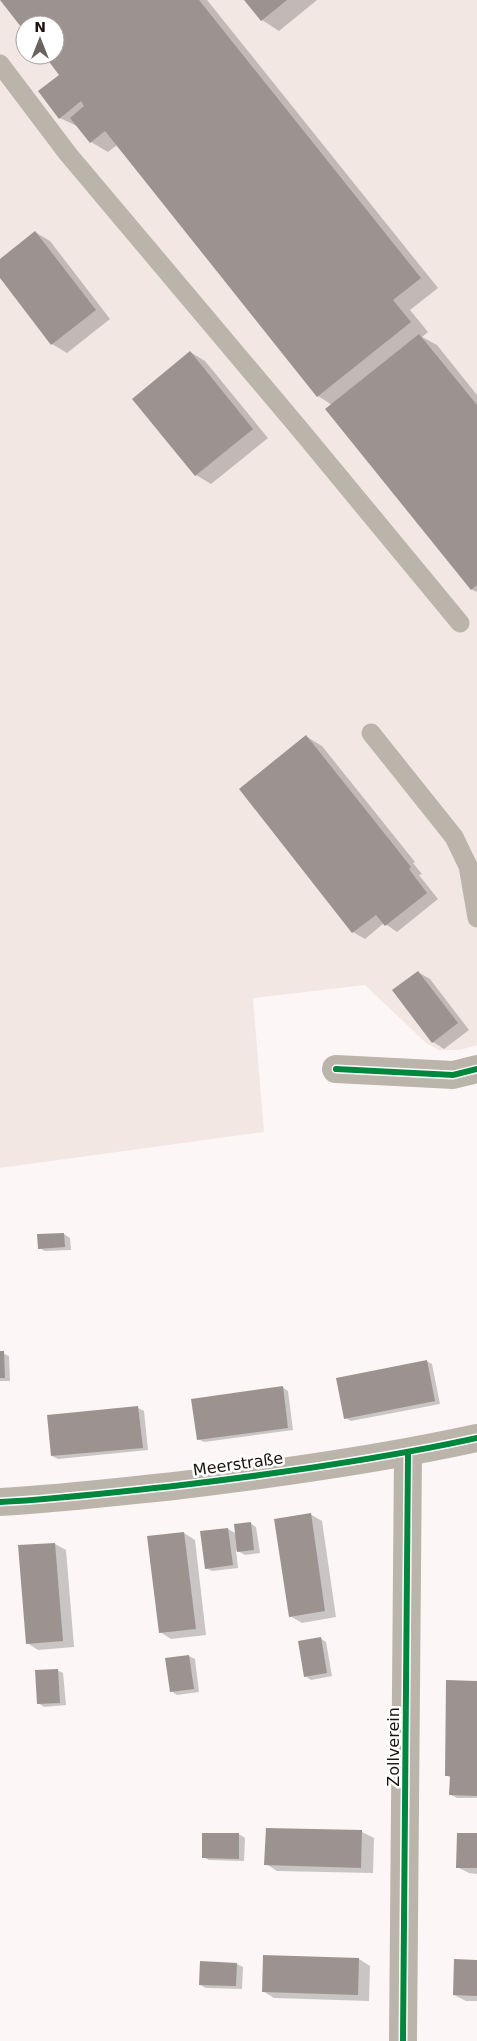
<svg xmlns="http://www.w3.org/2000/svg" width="477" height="2041" font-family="'DejaVu Sans',sans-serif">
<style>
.built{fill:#f3e7e3;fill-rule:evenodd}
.shadow{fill:#0003}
.building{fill:#9c9390}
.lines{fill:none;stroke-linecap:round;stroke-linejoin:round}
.service{stroke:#bbb4aa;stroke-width:19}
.minor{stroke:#bbb4aa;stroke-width:28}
.cycleway-casing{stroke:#fff;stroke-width:9}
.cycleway{stroke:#00873e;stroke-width:6}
.labels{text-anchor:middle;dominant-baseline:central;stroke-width:5;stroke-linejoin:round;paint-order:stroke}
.street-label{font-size:16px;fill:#1d120d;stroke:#fff}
</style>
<rect width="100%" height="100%" fill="#fcf7f6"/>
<path class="built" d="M0 0H477V1045L460 1050H439L426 1043 365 985 253 998 264 1132 0 1168ZM25 25H55V55H25Z"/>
<g class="shadow">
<path d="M1 0H207L438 288 410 310 428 332 422 337 437 345 477 395V592L471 589 332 405 318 396 117 145 108 152 91 142 79 127 60 118 61 75 45 55H55V25H25V30Z"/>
<path d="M245 0H317L279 31 262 20Z"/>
<path d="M35 232 50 241 110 319 67 353 52 344 0 276V260Z"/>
<path d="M190 352 205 361 268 438 211 484 196 475Z"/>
<path d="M307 737 322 746 415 862 413 863 422 874 419 875 438 899 397 932 384 923 365 939 353 932 332 906Z"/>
<path d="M418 972 430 979 469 1030 444 1049 433 1042Z"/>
<path d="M64 1234 70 1238 71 1250 45 1251 39 1248Z"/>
<path d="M0 1352 9 1356 10 1381H0Z"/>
<path d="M426 1361 432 1364 440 1404 351 1421 345 1418Z"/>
<path d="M282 1387 288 1391 293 1430 204 1442 198 1439Z"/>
<path d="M138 1408 144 1411 148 1450 58 1459 52 1456Z"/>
<path d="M310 1514 322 1521 336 1617 302 1623 290 1616Z"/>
<path d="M250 1523 256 1527 260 1553 245 1555 236 1550 238 1568 212 1571 206 1568 201 1533 228 1529 237 1534Z"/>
<path d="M184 1533 195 1540 206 1635 171 1639 160 1632Z"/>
<path d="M55 1544 66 1550 74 1647 38 1650 27 1643Z"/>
<path d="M320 1638 326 1642 332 1676 311 1680 305 1676Z"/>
<path d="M189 1656 195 1659 199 1692 177 1695 171 1691Z"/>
<path d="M57 1670 63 1673 66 1705 44 1707 38 1703Z"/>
<path d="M477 1682V1798H457L451 1795V1778L446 1775Z"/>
<path d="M267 1829 362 1832 374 1838 373 1873 277 1871 266 1864Z"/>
<path d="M239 1834 245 1838 244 1861 209 1860 203 1857Z"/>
<path d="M477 1834V1874L469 1873 457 1867Z"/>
<path d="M359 1959 370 1966 369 2001 274 1998 263 1991Z"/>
<path d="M477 1961V2001H466L454 1995Z"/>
<path d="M237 1964 243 1967 242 1989 206 1988 200 1985Z"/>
</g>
<g class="building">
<path d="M0 0H199L421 278 393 300 411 322 317 397 105 131 90 143 70 118 84 106 81 101 59 119 38 91 59 75 44 55H55V25H25V32Z"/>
<path d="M244 0H287L261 21Z"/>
<path d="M35 231 96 310 51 345 0 278V259Z"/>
<path d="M419 334 477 405V585L471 590 325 409Z"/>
<path d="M190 351 253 429 195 476 132 399Z"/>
<path d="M306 735 400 853 411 867 409 869 427 893 385 926 376 915 352 933 239 789Z"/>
<path d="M418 971 458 1023 432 1043 392 990Z"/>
<path d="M64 1233 65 1247 38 1249 37 1234Z"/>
<path d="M0 1351H4L5 1378H0Z"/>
<path d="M427 1360 435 1401 344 1419 336 1378Z"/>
<path d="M283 1386 288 1428 197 1440 191 1399Z"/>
<path d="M138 1406 143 1448 51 1456 47 1415Z"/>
<path d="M311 1513 325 1611 289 1617 274 1519Z"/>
<path d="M251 1522 254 1550 237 1552 234 1524Z"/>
<path d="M228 1528 233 1565 205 1569 200 1531Z"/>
<path d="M184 1532 196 1629 159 1633 147 1536Z"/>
<path d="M55 1543 63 1641 26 1644 18 1545Z"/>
<path d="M321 1637 327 1673 304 1677 298 1641Z"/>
<path d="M189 1655 194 1689 170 1692 165 1658Z"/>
<path d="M58 1669 60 1703 37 1704 35 1670Z"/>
<path d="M446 1680 477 1681V1796L449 1795 450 1776H445Z"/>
<path d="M266 1828 362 1830 361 1868 264 1865Z"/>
<path d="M202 1833H239V1859L202 1858Z"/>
<path d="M457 1833H477V1868H456Z"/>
<path d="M263 1955 359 1958 358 1995 262 1992Z"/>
<path d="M454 1959 477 1960V1996L453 1995Z"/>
<path d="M200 1961 237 1963 236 1986 199 1985Z"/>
</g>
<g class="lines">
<g class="service">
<path d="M0 64 68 154 303 433 460 623"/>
<path d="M371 733 454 837 468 866 477 918"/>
</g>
<g class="minor">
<path d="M336 1069 453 1075 477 1069"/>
<path d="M0 1502C58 1499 116 1492 174 1486 275 1474 377 1460 477 1438"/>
<path d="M403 2041 408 1453"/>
</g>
<g class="cycleway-casing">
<g id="cycleway">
<path d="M336 1069 453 1075 477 1069"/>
<path d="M0 1502C58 1499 116 1492 174 1486 275 1474 377 1460 477 1438"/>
<path d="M403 2041 408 1453"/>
</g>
</g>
<use href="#cycleway" class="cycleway"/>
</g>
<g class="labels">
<g class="street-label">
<text transform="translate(238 1464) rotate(-8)">Meerstraße</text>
<text transform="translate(393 1747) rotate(-90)">Zollverein</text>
</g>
</g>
<g transform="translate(40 40)"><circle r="24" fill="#ffffff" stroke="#a5a09e"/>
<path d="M0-4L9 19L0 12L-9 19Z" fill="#6b625f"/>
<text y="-8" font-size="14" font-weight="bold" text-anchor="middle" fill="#1d120d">N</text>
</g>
</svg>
